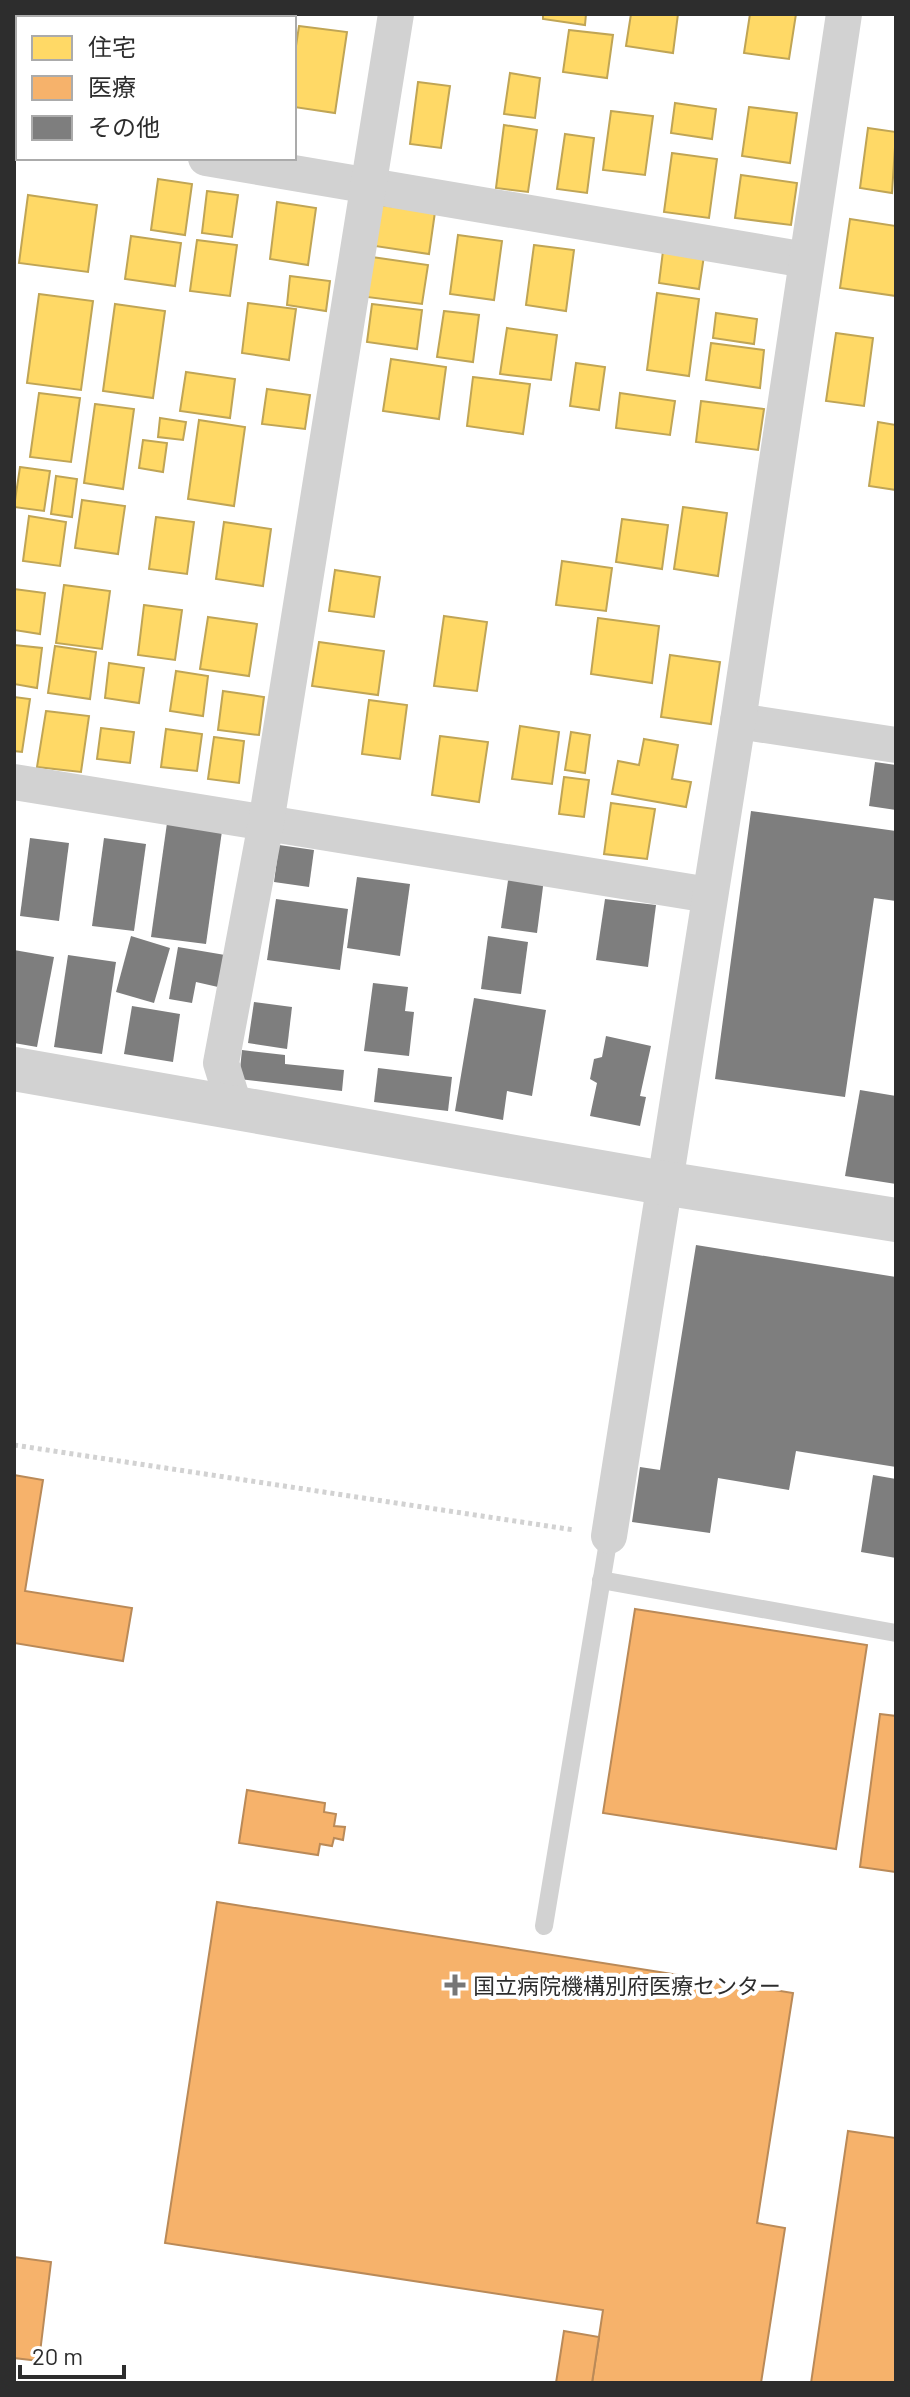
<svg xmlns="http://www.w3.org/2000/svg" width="910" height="2397" font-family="Barlow,'Noto Sans JP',sans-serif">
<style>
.homes{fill:#ffd966;stroke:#c0a555;stroke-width:2}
.health{fill:#f6b26b;stroke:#ba8a58;stroke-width:2}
.building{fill:#7e7e7e}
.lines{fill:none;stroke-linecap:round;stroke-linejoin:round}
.path{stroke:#d2d2d2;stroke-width:5;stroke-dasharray:4 4;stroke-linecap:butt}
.service{stroke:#d2d2d2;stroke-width:18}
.minor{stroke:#d2d2d2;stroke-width:36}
.tertiary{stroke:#d2d2d2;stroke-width:44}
.poi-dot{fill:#767676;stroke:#fff;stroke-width:3}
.labels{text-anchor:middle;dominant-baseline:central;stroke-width:8;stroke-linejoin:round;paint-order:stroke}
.poi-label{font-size:22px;fill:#2d2d2d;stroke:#fff;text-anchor:start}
</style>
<rect width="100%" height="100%" fill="#fff"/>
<g class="homes">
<path d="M91 14H133L132 18H90Z"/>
<path d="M543 14H586L585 25 543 19Z"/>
<path d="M631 14H678L673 53 626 46Z"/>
<path d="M750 14H796L789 59 744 53Z"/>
<path d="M299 26 347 32 335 113 294 107V59Z"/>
<path d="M569 30 613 35 607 78 563 72Z"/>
<path d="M16 46 18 47V100L14 99Z"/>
<path d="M510 73 540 78 535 118 504 114Z"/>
<path d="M418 82 450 86 441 148 410 144Z"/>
<path d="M675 103 716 109 712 139 671 133Z"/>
<path d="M749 107 797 113 790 163 742 156Z"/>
<path d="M611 111 653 116 645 175 603 170Z"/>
<path d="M504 125 537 130 528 192 496 188Z"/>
<path d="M868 128 896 132 892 193 860 188Z"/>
<path d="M565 134 594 138 587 193 557 189Z"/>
<path d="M672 153 717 159 709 218 664 212Z"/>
<path d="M741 175 797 183 791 225 735 218Z"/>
<path d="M158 179 192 184 185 235 151 230Z"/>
<path d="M207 191 238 195 232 237 202 233Z"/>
<path d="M28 195 97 205 88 272 19 263Z"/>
<path d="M277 202 316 208 308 265 270 259Z"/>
<path d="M381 205 435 212 429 254 375 246Z"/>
<path d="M850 219 896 226V296L840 288Z"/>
<path d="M458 235 502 241 494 300 450 294Z"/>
<path d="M131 236 181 243 175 286 125 279Z"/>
<path d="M197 240 237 245 230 296 190 291Z"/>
<path d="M664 243 705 249 699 289 659 283Z"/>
<path d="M534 245 574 250 566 311 526 305Z"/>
<path d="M372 257 428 265 422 304 367 297Z"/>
<path d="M290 276 330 281 326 311 287 305Z"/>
<path d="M657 293 699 299 689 376 647 370Z"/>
<path d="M39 294 93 301 81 390 27 383Z"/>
<path d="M248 303 296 309 289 360 242 353Z"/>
<path d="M115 304 165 311 153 398 103 391Z"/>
<path d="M372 304 422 310 417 349 367 342Z"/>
<path d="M444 311 479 315 473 362 437 357Z"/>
<path d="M716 313 757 319 754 344 713 338Z"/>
<path d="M507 328 557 335 551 380 500 374Z"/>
<path d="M836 333 873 338 864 406 826 401Z"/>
<path d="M711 343 764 350 760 388 706 380Z"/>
<path d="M391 359 446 367 439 419 383 411Z"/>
<path d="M576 363 605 367 599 410 570 406Z"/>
<path d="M186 372 235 379 230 418 180 411Z"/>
<path d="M473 377 530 384 523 434 467 426Z"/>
<path d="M267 389 310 395 305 429 262 424Z"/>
<path d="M39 393 80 398 71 462 30 457Z"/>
<path d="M620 393 675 401 670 435 616 428Z"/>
<path d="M701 401 764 409 758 450 696 442Z"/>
<path d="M95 404 134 409 123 489 84 483Z"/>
<path d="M160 418 186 422 183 440 158 437Z"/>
<path d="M199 420 245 427 234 506 188 499Z"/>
<path d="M878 422 896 425V490L869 486Z"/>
<path d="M143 440 167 443 163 472 139 468Z"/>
<path d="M20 467 50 471 44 511 14 507Z"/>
<path d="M56 476 77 479 72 517 51 514Z"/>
<path d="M82 500 125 506 118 554 75 548Z"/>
<path d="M683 507 727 513 718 576 674 569Z"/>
<path d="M29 516 66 522 60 566 23 561Z"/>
<path d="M156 517 194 522 187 574 149 569Z"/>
<path d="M622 519 668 525 662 569 616 562Z"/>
<path d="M224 522 271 529 263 586 216 579Z"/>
<path d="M562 561 612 568 606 611 556 605Z"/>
<path d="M335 570 380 577 374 617 329 611Z"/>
<path d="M64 585 110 591 102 649 56 643Z"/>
<path d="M14 589 45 593 40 634 14 630Z"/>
<path d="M144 605 182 610 175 660 138 655Z"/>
<path d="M444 616 487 622 477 691 434 686Z"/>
<path d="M208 617 257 624 249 676 200 669Z"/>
<path d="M598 618 659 626 652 683 591 674Z"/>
<path d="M319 642 384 651 378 695 312 686Z"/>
<path d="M14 645 42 648 37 688 14 684Z"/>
<path d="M55 646 96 652 90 699 48 693Z"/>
<path d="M670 655 720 662 711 724 661 717Z"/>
<path d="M109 663 144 668 139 703 105 698Z"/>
<path d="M176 671 208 676 203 716 170 711Z"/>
<path d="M223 691 264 697 259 735 218 730Z"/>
<path d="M14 697 30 699 22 752 14 751Z"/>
<path d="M369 700 407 705 400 759 362 754Z"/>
<path d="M46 711 89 716 81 772 37 767Z"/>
<path d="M520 726 559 732 552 784 512 779Z"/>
<path d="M101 728 134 732 130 763 97 759Z"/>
<path d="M166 729 202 734 197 771 161 767Z"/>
<path d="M571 732 590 735 585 773 565 770Z"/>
<path d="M440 736 488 742 479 802 432 795Z"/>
<path d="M214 737 244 741 239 783 208 779Z"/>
<path d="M644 739 678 745 672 779 691 782 686 807 612 794 618 761 639 765Z"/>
<path d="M564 777 589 780 584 817 559 814Z"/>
<path d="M611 803 655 809 647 859 604 854Z"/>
</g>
<g class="health">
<path d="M14 1475 43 1480 25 1591 132 1608 123 1661 14 1643Z"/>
<path d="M635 1609 867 1645 836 1849 603 1813Z"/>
<path d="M880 1714 896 1716V1872L860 1867Z"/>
<path d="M247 1790 325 1803 324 1812 336 1814 334 1826 345 1827 343 1840 334 1838 332 1846 320 1844 318 1855 239 1843Z"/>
<path d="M217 1902 793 1993 757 2223 785 2228 761 2383H592L603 2310 165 2243Z"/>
<path d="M848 2131 896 2138V2383H811Z"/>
<path d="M14 2257 51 2262 39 2361 14 2358Z"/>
<path d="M564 2331 599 2337 592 2383H556Z"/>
</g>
<g class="building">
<path d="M875 762 896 765V810L869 806Z"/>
<path d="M751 811 896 831V901L874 898 845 1097 715 1079Z"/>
<path d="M167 823 222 831 206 944 151 937Z"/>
<path d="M30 838 69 843 59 921 20 916Z"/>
<path d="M104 838 146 844 134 931 92 926Z"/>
<path d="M279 845 314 850 309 887 274 882Z"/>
<path d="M509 874 544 879 537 933 501 928Z"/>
<path d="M357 877 410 884 400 956 347 948Z"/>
<path d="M276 899 348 909 340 970 267 960Z"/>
<path d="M605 899 656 905 648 967 596 960Z"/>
<path d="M131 936 170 948 154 1003 116 992Z"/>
<path d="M488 936 528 942 521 994 481 989Z"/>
<path d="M178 947 225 955 218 987 196 982 192 1003 169 999Z"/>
<path d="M14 950 54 957 37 1047 14 1043Z"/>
<path d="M68 955 116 962 102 1054 54 1047Z"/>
<path d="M373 983 408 987 405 1011 414 1012 409 1056 364 1051Z"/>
<path d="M474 998 546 1010 532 1096 507 1091 503 1120 455 1111Z"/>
<path d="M254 1002 292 1007 287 1049 248 1043Z"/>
<path d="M132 1006 180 1014 173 1062 124 1054Z"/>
<path d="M606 1036 651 1046 640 1096 646 1097 640 1126 590 1116 597 1083 590 1079 594 1059 602 1057Z"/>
<path d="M242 1050 285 1055V1064L344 1070 342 1091 239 1079Z"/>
<path d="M378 1068 452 1077 448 1111 374 1102Z"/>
<path d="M860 1090 896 1096V1184L845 1176Z"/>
<path d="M696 1245 896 1277V1467L796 1451 789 1490 718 1478 710 1533 632 1522 640 1467 660 1470Z"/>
<path d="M873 1475 896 1479V1558L861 1552Z"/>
</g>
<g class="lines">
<path class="path" d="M14 1445 574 1530"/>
<g class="service">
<path d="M601 1580 896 1633"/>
<path d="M544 1926 609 1536"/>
</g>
<g class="minor">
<path d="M14 127 18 128"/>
<path d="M206 158 806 260"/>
<path d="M738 721 896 745"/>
<path d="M14 782 709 895"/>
<path d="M235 1108 221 1063 266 823 396 14"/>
<path d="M609 1536 738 721 844 14"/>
</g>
<path class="tertiary" d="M14 1069 663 1183 896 1220"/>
</g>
<path class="poi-dot" d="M451 1973h8v8h8v8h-8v8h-8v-8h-8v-8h8z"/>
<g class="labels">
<g class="poi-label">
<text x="473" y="1985">国立病院機構別府医療センター</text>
</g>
</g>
<rect width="910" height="2397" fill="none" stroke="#2d2d2d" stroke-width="32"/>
<rect x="16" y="16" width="280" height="144" fill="#ffffff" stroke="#ababab" stroke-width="2"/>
<rect x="32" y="36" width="40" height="24" fill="#ffd966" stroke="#ababab" stroke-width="2"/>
<text x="88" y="56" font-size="24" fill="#2d2d2d">住宅</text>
<rect x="32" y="76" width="40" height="24" fill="#f6b26b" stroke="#ababab" stroke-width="2"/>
<text x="88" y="96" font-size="24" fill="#2d2d2d">医療</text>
<rect x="32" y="116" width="40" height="24" fill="#7e7e7e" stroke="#ababab" stroke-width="2"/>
<text x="88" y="136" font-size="24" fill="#2d2d2d">その他</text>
<path d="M20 2365v12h104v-12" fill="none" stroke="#2d2d2d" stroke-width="4"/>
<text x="32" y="2365" font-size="24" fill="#2d2d2d" stroke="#ffffff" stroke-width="6" paint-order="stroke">20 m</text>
</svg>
